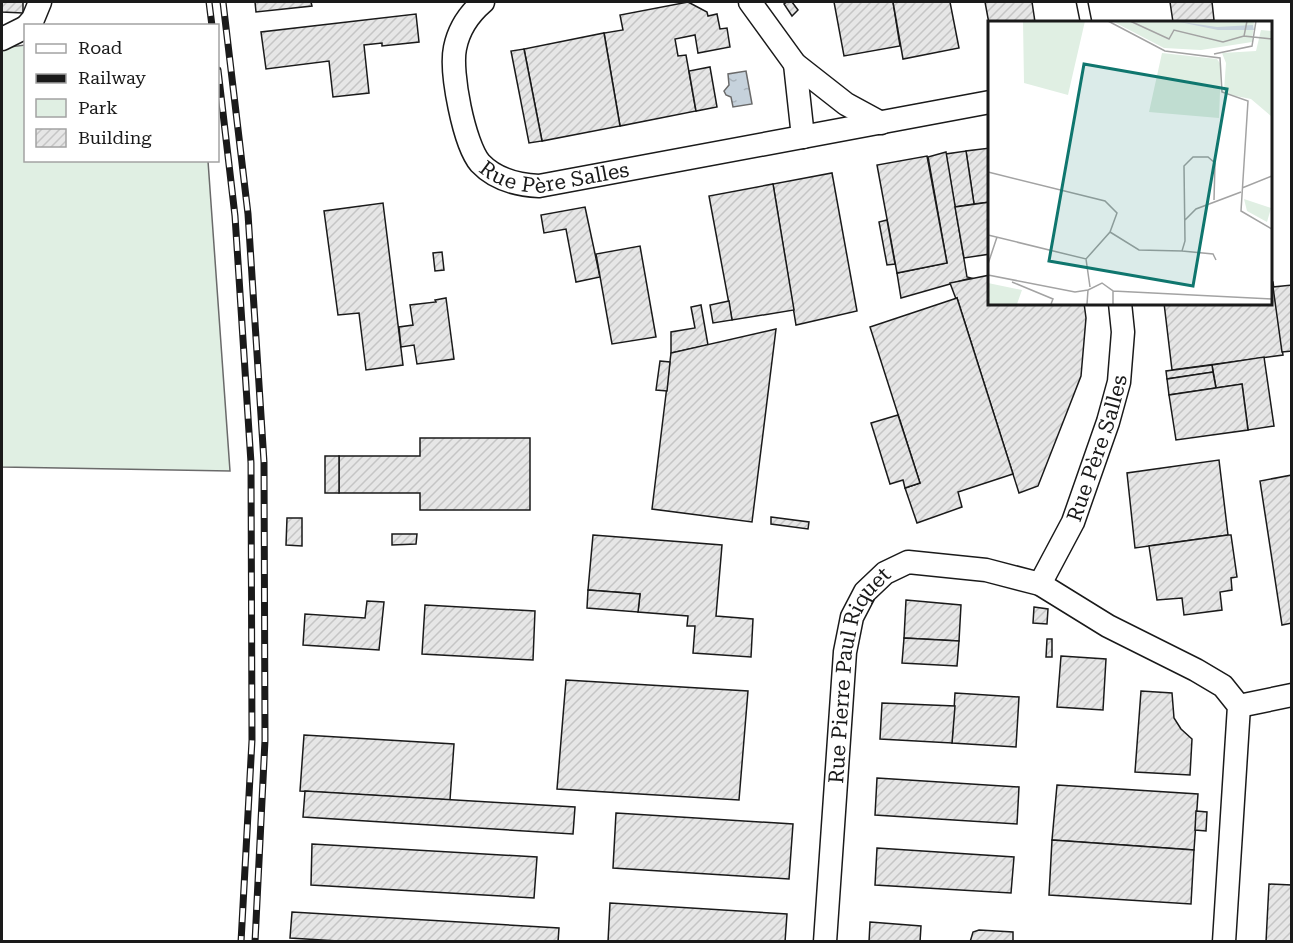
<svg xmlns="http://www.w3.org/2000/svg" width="1293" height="943" font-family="'Roboto Serif',serif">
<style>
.green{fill:#e0efe3;stroke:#6a6a6a;stroke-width:1.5}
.water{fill:url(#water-ripples);stroke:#6a6a6a;stroke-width:1.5}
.building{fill:url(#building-hatch);stroke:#1a1a1a;stroke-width:1.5}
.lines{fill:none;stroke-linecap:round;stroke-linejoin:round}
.service-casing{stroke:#1a1a1a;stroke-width:13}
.minor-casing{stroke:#1a1a1a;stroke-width:25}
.service{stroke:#fff;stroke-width:10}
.minor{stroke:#fff;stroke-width:22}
.rail-casing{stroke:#1a1a1a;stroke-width:7}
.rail{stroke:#fff;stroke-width:4.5;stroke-dasharray:14;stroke-linecap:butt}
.labels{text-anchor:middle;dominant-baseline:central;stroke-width:4.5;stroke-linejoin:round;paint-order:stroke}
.street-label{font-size:21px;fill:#1a1a1a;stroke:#fff}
.inset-road{fill:none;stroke:#a3a3a3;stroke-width:1.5}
.view{fill:#0f766e;fill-opacity:0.15;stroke:#0f766e;stroke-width:3}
.inset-edge{fill:none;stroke:#1a1a1a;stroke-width:3}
</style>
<defs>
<pattern id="water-ripples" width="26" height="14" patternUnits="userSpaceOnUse" patternTransform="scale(1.5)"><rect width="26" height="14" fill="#c6d2dc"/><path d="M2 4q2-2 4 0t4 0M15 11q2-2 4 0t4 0" fill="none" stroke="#aab4bc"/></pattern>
<pattern id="building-hatch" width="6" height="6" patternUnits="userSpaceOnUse" patternTransform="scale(1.5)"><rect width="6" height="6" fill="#e6e6e6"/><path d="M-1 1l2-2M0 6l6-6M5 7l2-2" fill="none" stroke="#c5c5c5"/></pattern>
</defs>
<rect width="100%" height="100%" fill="#fff"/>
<path class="green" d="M25 45 26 160 208 161 230 471 2 467V48Z"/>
<path class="water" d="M746 71 752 104 733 107 731 97 726 95 724 91 729 85 728 74Z"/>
<g class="building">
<path d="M2 2H23V13L2 12Z"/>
<path d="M255 2H311L312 6 256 12Z"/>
<path d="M688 2 707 12 708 16 717 14 720 29 727 28 730 47 698 53 695 35 675 39 678 56 686 55 696 111 620 126 604 33 623 30 620 15Z"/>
<path d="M787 2H792L798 10 792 16 784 4Z"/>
<path d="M834 2H893L900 46 844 56Z"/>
<path d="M893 2H950L959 48 903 59Z"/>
<path d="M985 2H1032L1035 22H990V29Z"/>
<path d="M1170 2H1212L1214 20 1173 22Z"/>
<path d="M416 14 419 42 382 46V43L364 45 369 93 333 97 329 61 266 69 261 32Z"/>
<path d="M604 33 620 126 542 141 524 49Z"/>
<path d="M524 49 542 141 529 143 511 51Z"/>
<path d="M710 67 717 107 696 111 689 71Z"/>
<path d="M990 148V202L974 204 966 151Z"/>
<path d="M966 151 974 204 955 207 946 154Z"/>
<path d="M946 152 967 277 971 278 901 298 897 273 947 263 928 157Z"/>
<path d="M927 156 947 263 897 273 877 165Z"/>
<path d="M832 173 857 311 796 325 773 184Z"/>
<path d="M773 184 794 310 732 320 709 196Z"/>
<path d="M990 202V254L964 258 955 207Z"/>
<path d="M383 203 403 365 366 370 359 313 338 315 324 211Z"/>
<path d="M585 207 600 277 576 282 566 229 544 233 541 215Z"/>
<path d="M887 220 895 264 887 265 879 222Z"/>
<path d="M640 246 656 337 612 344 596 254Z"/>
<path d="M442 252 444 270 435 271 433 253Z"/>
<path d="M990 275V303H1084L1086 318 1081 376 1067 412 1038 486 1019 493 957 298 956 299 950 283Z"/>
<path d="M1270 282H1273L1283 355 1172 370 1164 303H1270Z"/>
<path d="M1292 285V351L1282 352 1273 287Z"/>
<path d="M446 298 454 359 417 364 414 345 401 347 399 327 413 325 410 305 436 302 435 300Z"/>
<path d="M957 298 1013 474 958 492 962 507 917 523 905 488 920 483 870 327Z"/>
<path d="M729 301 732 320 713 323 710 305Z"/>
<path d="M701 305 708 345 671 353V332L695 328 691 307Z"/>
<path d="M776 329 752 522 652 509 671 353Z"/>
<path d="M1264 357 1274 426 1248 430 1242 384 1216 388 1212 365Z"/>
<path d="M660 361 670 362 667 391 656 390Z"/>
<path d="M1212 365 1213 372 1167 379 1166 371Z"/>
<path d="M1213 372 1216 388 1169 395 1167 379Z"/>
<path d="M1242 384 1248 430 1176 440 1169 395Z"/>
<path d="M898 415 920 483 905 488 903 480 890 484 871 423Z"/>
<path d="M420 438H530V510H420V493H339V456H420Z"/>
<rect x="325" y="456" width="14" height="37"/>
<path d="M1219 460 1228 535 1135 548 1127 473Z"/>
<path d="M1292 475V623L1282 625 1260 481Z"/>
<path d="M771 517 809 522 808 529 771 524Z"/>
<path d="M287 518H302V546L286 545Z"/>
<path d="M392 534H417L416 544 392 545Z"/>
<path d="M593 535 722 545 716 616 753 619 751 657 693 653 695 626H687L688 616 638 612 640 594 588 590Z"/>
<path d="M1228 535H1231L1237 577 1231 578 1232 590 1220 592 1222 610 1184 615 1182 598 1157 600 1149 546Z"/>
<path d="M588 590 640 594 638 612 587 608Z"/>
<path d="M906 600 961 605 959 641 904 638Z"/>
<path d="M367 601 384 602 379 650 303 645 305 614 365 618Z"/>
<path d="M425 605 535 611 533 660 422 654Z"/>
<path d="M1034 607 1048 609 1047 624 1033 623Z"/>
<path d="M904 638 959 641 957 666 902 663Z"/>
<path d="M1047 639H1052V657H1046Z"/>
<path d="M1061 656 1106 659 1103 710 1057 707Z"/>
<path d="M566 680 748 691 739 800 557 789Z"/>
<path d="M1141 691 1172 693 1174 718 1181 729 1192 739 1190 775 1135 772Z"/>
<path d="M955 693 1019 697 1016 747 952 743Z"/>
<path d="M882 703 955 706 952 743 880 739Z"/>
<path d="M304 735 454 744 450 800 300 791Z"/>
<path d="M877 778 1019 787 1017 824 875 815Z"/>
<path d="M1057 785 1198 794 1194 850 1052 840Z"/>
<path d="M305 791 575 807 573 834 303 817Z"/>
<path d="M1196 811 1207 812 1206 831 1195 830Z"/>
<path d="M616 813 793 824 789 879 613 868Z"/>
<path d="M1052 840 1194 850 1191 904 1049 895Z"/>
<path d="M312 844 537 857 534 898 311 885Z"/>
<path d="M877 848 1014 857 1011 893 875 885Z"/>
<path d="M1269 884 1292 885V942H1266Z"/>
<path d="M610 903 787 914 785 942H608Z"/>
<path d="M292 912 559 928 558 942H354L290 938Z"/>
<path d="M870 922 921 926 920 942H869Z"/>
<path d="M979 930 1013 932V942H970L973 932Z"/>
</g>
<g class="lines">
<g class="service-casing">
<path id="service" d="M1082 2 1086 22"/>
</g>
<g class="minor-casing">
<g id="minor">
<path id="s1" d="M483 2C469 14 459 28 455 48 450 72 464 144 480 163 495 179 518 185 539 186L990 102"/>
<path d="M750 2 795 64 846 104 881 123"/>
<path d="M27 26 33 19 40 2"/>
<path d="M2 39 26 27"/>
<path d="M795 64 803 137"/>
<path id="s2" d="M1040 584 1073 522 1108 422 1119 382 1123 332 1120 303"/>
<path d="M1239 706 1292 695"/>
<path id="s3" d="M825 942 845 652 852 617 865 592 885 573 908 562 986 570 1040 584 1108 626 1196 670 1223 686 1239 706 1224 942"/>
</g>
</g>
<use href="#service" class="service"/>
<use href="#minor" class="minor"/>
<g class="rail-casing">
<g id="rail">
<path d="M209 2 212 26"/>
<path d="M223 2 248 214 264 462 265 740 255 942"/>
<path d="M218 70 235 216 251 463 252 740 241 942"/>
</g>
</g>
<use href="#rail" class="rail"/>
</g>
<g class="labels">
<g class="street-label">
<text stroke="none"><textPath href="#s1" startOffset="254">Rue Père Salles</textPath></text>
<text stroke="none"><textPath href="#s2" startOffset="148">Rue Père Salles</textPath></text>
<text stroke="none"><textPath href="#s3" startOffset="272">Rue Pierre Paul Riquet</textPath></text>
</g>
</g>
<g transform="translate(988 21)">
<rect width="284" height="284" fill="#fff"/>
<path d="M35 0H97L80 74 36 62ZM124 0H266L264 21 213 29 176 27ZM273 9 283 10V95L263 78 238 73 236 69 238 42 234 32 268 30ZM174 32 229 38 233 44 231 97 161 91ZM0 262 34 269 29 283H0Z" fill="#e0efe3"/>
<path d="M256 178 283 187 279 201 259 190Z" fill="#e0efe3"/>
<path d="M187 0 229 6 265 4 266 9H230Z" fill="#c6d2dc"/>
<path class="inset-road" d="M120 0 177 30 232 37 234 71 260 80 253 190 284 208M142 0 181 18 186 9 235 21 256 15M259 0 256 15 284 18M226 33 264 25 268 0M0 151 117 180 129 192 122 211 98 238 0 214M254 167 284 155M197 199 208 188 253 171M122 211 151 229 194 230 197 220 196 145 205 136H220L227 142 226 179M194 230 225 233 228 239M98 238 102 266M0 243 9 216M0 254 87 271 100 269M24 261 65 278 63 283M125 270 284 278M99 283 100 269 114 262 125 270V283"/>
<path class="view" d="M96 43 239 68 205 265 61 240Z"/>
<rect width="284" height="284" class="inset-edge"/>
</g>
<rect width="1293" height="943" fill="none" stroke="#1a1a1a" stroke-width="6"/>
<rect x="24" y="24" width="195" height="138" fill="#ffffff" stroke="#a3a3a3" stroke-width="1.5"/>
<rect x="36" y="44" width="30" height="9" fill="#ffffff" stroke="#a3a3a3" stroke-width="1.5"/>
<text x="78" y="54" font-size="18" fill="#1a1a1a">Road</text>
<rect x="36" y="74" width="30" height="9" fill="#1a1a1a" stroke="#a3a3a3" stroke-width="1.5"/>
<text x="78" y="84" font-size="18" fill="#1a1a1a">Railway</text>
<rect x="36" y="99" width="30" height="18" fill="#e0efe3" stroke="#a3a3a3" stroke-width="1.5"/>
<text x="78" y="114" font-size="18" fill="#1a1a1a">Park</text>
<rect x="36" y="129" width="30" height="18" fill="url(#building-hatch)" stroke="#a3a3a3" stroke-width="1.5"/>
<text x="78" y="144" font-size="18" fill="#1a1a1a">Building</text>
</svg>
